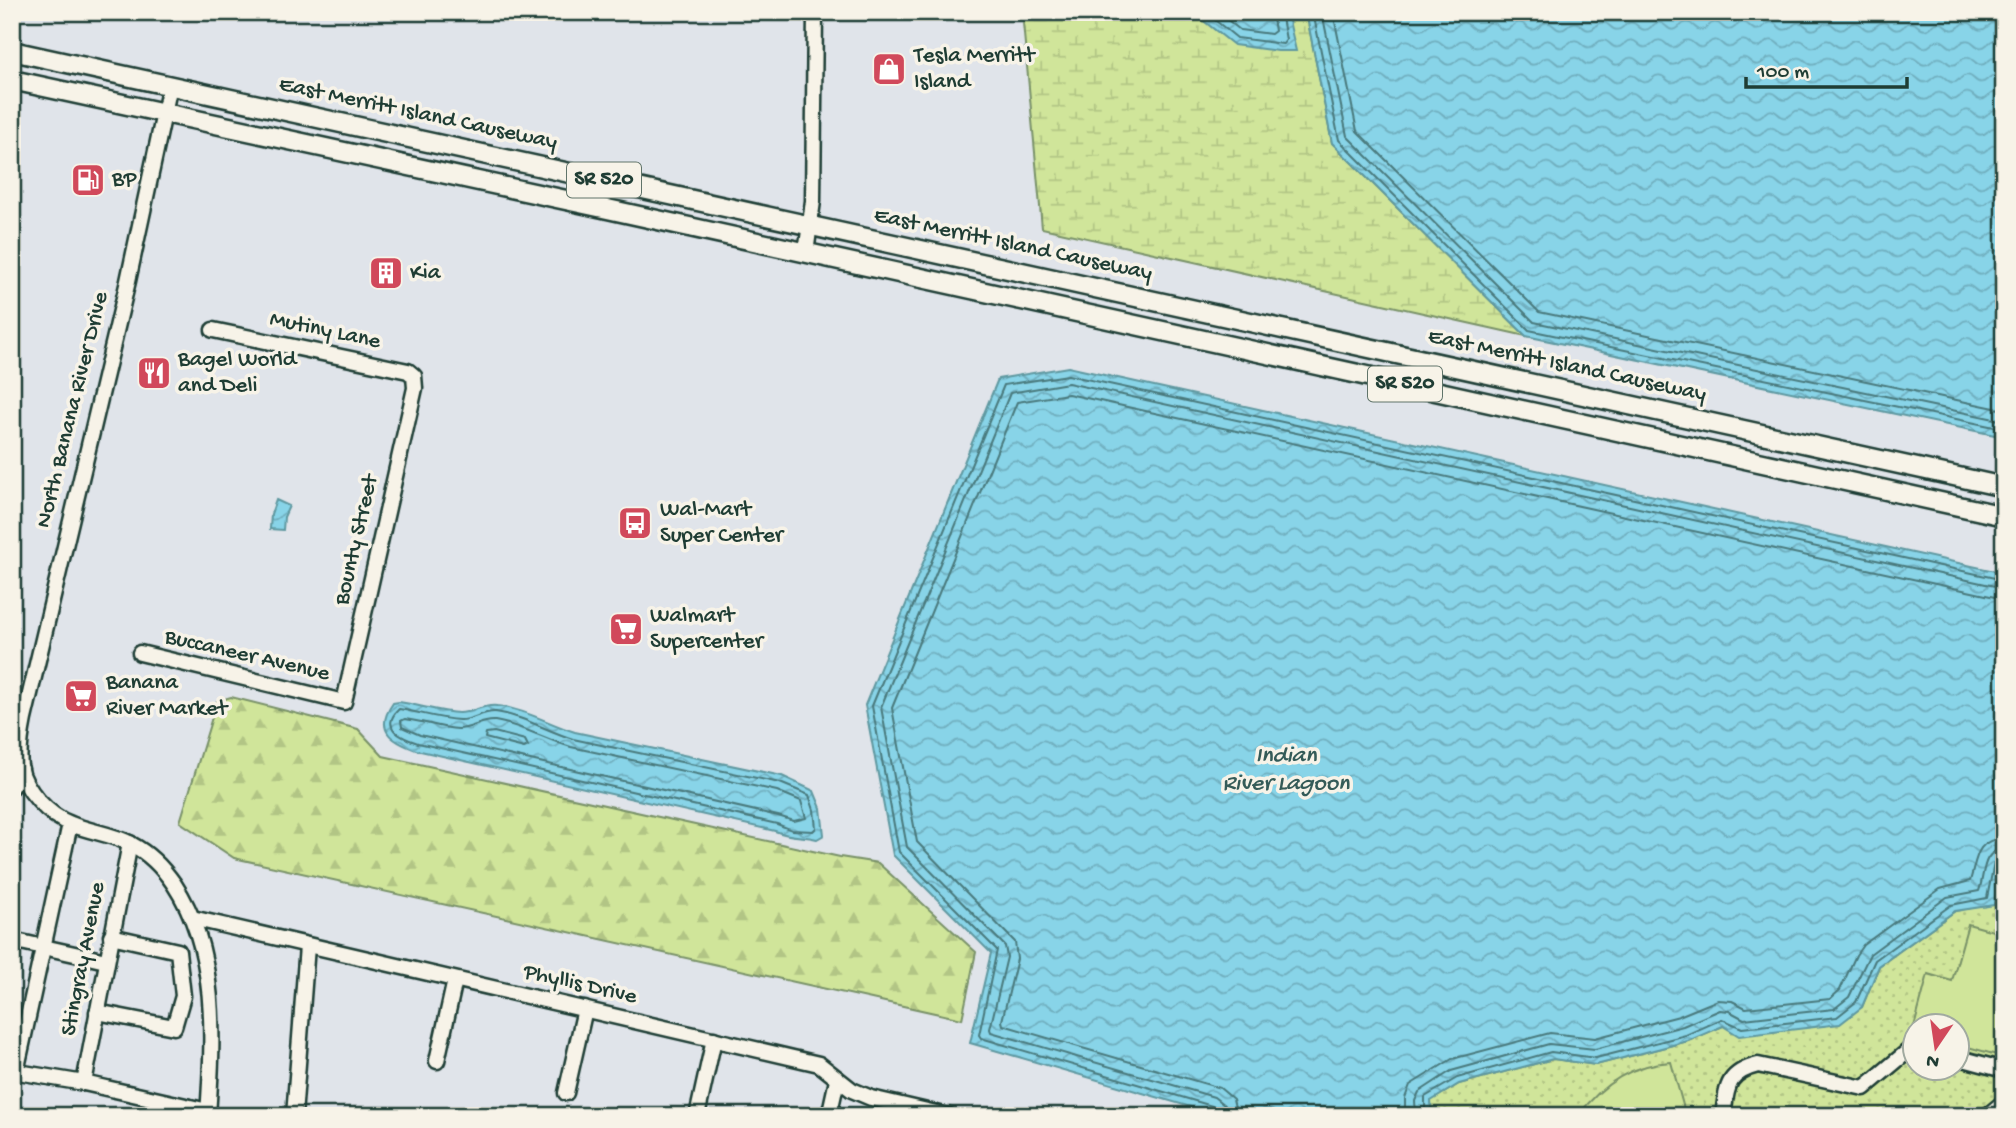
<svg xmlns="http://www.w3.org/2000/svg" width="2016" height="1128" font-family="'Gochi Hand',sans-serif">
<style>
.forest{fill:url(#forest-firs);stroke:#789167;stroke-width:2}
.wetland{fill:url(#wetland-marsh);stroke:#789167;stroke-width:2}
.park{fill:url(#park-dots);stroke:#789167;stroke-width:2;fill-rule:evenodd}
.garden{fill:#d0e59a;stroke:#789167;stroke-width:2}
.water{fill:url(#water-waves);stroke:#5e98a0;stroke-width:2}
.lines{fill:none;stroke-linecap:round;stroke-linejoin:round}
.shore{stroke:#49797c;stroke-width:2}
.minor-casing{stroke:#1f3d34;stroke-width:19}
.major-casing{stroke:#1f3d34;stroke-width:23}
.minor{stroke:#f7f3e8;stroke-width:14}
.major{stroke:#f7f3e8;stroke-width:18}
.labels{text-anchor:middle;dominant-baseline:central;stroke-width:7;stroke-linejoin:round;paint-order:stroke}
.shield{fill:#f7f3e8;stroke:#60746a;stroke-width:2}
.shield-label{font-size:21px;font-weight:bold;fill:#1f3d34}
.poi-label{font-size:23px;fill:#1f3d34;stroke:#f7f3e8;text-anchor:start}
.street-label{font-size:23px;fill:#1f3d34;stroke:#f7f3e8}
.water-label{font-size:24px;font-style:italic;fill:#345b58;stroke:#f7f3e8}
</style>
<defs>
<pattern id="forest-firs" width="22" height="20" patternUnits="userSpaceOnUse" patternTransform="scale(1.75)"><rect width="22" height="20" fill="#d0e59a"/><path d="M5 1l3.5 6h-7zM16 11l3.5 6h-7z" fill="#b2c585"/></pattern>
<pattern id="wetland-marsh" width="20" height="14" patternUnits="userSpaceOnUse" patternTransform="scale(1.75)"><rect width="20" height="14" fill="#d0e59a"/><path d="M1 5h8M5 5V1M11 12h8M15 12V8" fill="none" stroke="#b2c585"/></pattern>
<pattern id="park-dots" width="8" height="8" patternUnits="userSpaceOnUse" patternTransform="scale(1.75)"><rect width="8" height="8" fill="#d0e59a"/><path d="M2 2h.1M6 6h.1" fill="none" stroke="#b2c585" stroke-width="1.8" stroke-linecap="round"/></pattern>
<pattern id="water-waves" width="16" height="10" patternUnits="userSpaceOnUse" patternTransform="scale(1.75)"><rect width="16" height="10" fill="#88d4e8"/><path d="M0 5q4-4 8 0t8 0" fill="none" stroke="#6fadbd"/></pattern>
</defs>
<rect width="100%" height="100%" fill="#e0e4ea"/>
<filter id="ink" filterUnits="userSpaceOnUse"><feTurbulence type="fractalNoise" baseFrequency=".0143" numOctaves="2"/><feDisplacementMap in="SourceGraphic" scale="14" xChannelSelector="R" yChannelSelector="G"/><feConvolveMatrix kernelMatrix="1 2 1 2 8 2 1 2 1" color-interpolation-filters="sRGB"/></filter>
<g filter="url(#ink)">
<path class="forest" d="M231 697 358 729 383 756 840 857 878 863 976 952 962 1019 234 858 180 822 217 701Z"/>
<path class="wetland" d="M1022 12H1306L1332 143 1526 336 1042 228Z"/>
<path class="park" d="M2004 845V1116H1432L1430 1101 1459 1084 1553 1059 1596 1065 1688 1041 1723 1026 1862 1007 1879 966 1955 911 1994 904ZM1914 1026H1956V1068H1914Z"/>
<g class="garden">
<path d="M1968 924 2004 934V1057L1957 1044 1956 1026H1914V1032L1913 1031 1928 974 1952 981Z"/>
<path d="M1671 1062 1686 1116H1578C1601 1085 1632 1064 1671 1062Z"/>
</g>
<g class="water">
<path d="M1197 12H1287L1296 51H1278L1234 45 1200 18Z"/>
<path d="M1306 12H2004V437L1526 336 1332 143Z"/>
<path d="M1068 367 2004 573V845L1994 905 1955 911 1879 966 1862 1007 1840 1024 1739 1036 1723 1026 1688 1041 1596 1065 1553 1059 1459 1084 1431 1101 1432 1116H1222L970 1043 991 953 893 855 865 705 998 379Z"/>
<path d="M276 500 289 506 284 517 283 530 270 529 271 514Z"/>
<path d="M399 702C419 705 440 712 459 713 473 713 483 704 497 706 525 709 549 724 575 732L782 776 814 791 821 808 824 835 817 839C801 835 792 838 775 831L416 750C391 741 374 730 393 703Z"/>
</g>
<g class="lines">
<g class="shore">
<path d="M1205 12 1237 38 1283 44 1286 40 1281 12"/>
<path d="M1218 12 1240 30 1271 34 1275 31 1272 12"/>
<path d="M1313 12 1339 140 1529 330 2004 429"/>
<path d="M1322 12 1347 136 1534 322 2004 421"/>
<path d="M1333 12 1357 131 1539 312 2004 410"/>
<path d="M399 709C419 712 439 719 459 720 472 721 482 711 496 712 523 716 547 731 573 739L780 783 809 795 814 810 816 828 813 831 792 830 777 824 418 743C402 738 379 728 399 709Z"/>
<path d="M405 719C422 721 441 728 458 729 471 729 482 720 495 721 521 725 545 739 571 747L777 791 801 801 806 818 794 821 778 816 420 735 402 727 401 721Z"/>
<path d="M494 732 525 740 528 746 524 748 485 738 486 733Z"/>
<path d="M1217 1116 1216 1109 1212 1106 981 1038 979 1035 997 950 899 852 872 706 1004 385 1068 375 2004 580"/>
<path d="M1226 1116 1224 1105 1214 1097 991 1032 990 1029 1007 957 1005 946 907 847 881 707 1010 393 1068 383 2004 588"/>
<path d="M1237 1116 1233 1099 1220 1088 1003 1025 1002 1021 1017 959 1015 942 917 842 892 708 1017 402 1068 394 2004 599"/>
<path d="M1405 1116V1098L1410 1085 1452 1059 1550 1033 1595 1038 1679 1016 1718 1000 1732 1001 1746 1008 1830 999 1840 990 1856 955 1863 945 1940 889 1970 881C1977 860 1974 840 2004 838"/>
<path d="M1416 1116 1415 1101 1419 1092 1451 1071 1549 1044 1595 1049 1683 1026 1720 1010 1729 1011 1744 1019 1834 1009 1849 997 1870 954 1947 897 1979 891C1985 874 1981 851 2004 849"/>
<path d="M1425 1116V1097L1457 1078 1551 1052 1596 1058 1686 1035 1722 1019 1742 1028 1837 1017 1856 1002 1875 960 1951 905 1987 898 1994 863 1998 859 2004 858"/>
</g>
<g class="minor-casing">
<g id="minor">
<path d="M170 85 128 281 24 719C21 734 18 750 20 766 24 790 49 816 71 824 90 832 113 834 131 844 148 853 163 868 174 884 219 952 213 1038 208 1116"/>
<path d="M806 253 813 201 815 12"/>
<path d="M140 653 344 702 415 388 414 376 408 371 213 330"/>
<path d="M12 787 21 769"/>
<path d="M192 918 819 1064 852 1090 871 1098 949 1116"/>
<path d="M12 940 106 961"/>
<path d="M97 1012 174 1027 183 996 178 951 111 936"/>
<path d="M1956 1057 2004 1070"/>
<path d="M437 1061 455 980"/>
<path d="M12 1071 84 1083 208 1111"/>
<path d="M16 1072 70 824"/>
<path d="M84 1083 130 843"/>
<path d="M566 1093 585 1009"/>
<path d="M294 1116 307 946"/>
<path d="M697 1116 714 1039"/>
<path d="M829 1116 837 1080"/>
<path d="M1723 1116C1727 1087 1726 1073 1758 1065L1864 1088 1914 1046"/>
<path d="M1987 1116 2004 1102"/>
</g>
</g>
<g class="major-casing">
<g id="major">
<path d="M12 51 2004 487"/>
<path d="M12 80 603 208 2004 516"/>
</g>
</g>
<use href="#minor" class="minor"/>
<use href="#major" class="major"/>
</g>
</g>
<defs>
<g id="shop-square" transform="scale(1.75)"><rect x="-9" y="-9" width="18" height="18" rx="4" fill="#d1495b" stroke="#f7f3e8"/><path d="M-5-2.5h2.3a2.7 3.5 0 0 1 5.4 0H5L5.5 6h-11ZM-1.5-2.5h3a1.5 2.3 0 0 0-3 0Z" fill="#fff"/></g>
<g id="fuel-square" transform="scale(1.75)"><rect x="-9" y="-9" width="18" height="18" rx="4" fill="#d1495b" stroke="#f7f3e8"/><path d="M-5.5-6h7V0h2V4h1.3V-2.5L3-4.5l.8-.8L6-3V5H2.5V1h-1V6h-7ZM-4.2-4.7v3.2H.2V-4.7Z" fill="#fff"/></g>
<g id="building-square" transform="scale(1.75)"><rect x="-9" y="-9" width="18" height="18" rx="4" fill="#d1495b" stroke="#f7f3e8"/><path d="M-4-6H4V6H1V3H-1V6H-4ZM-2.5-4.3h1.7v1.8h-1.7ZM.8-4.3h1.7v1.8H.8ZM-2.5-1h1.7V.8h-1.7ZM.8-1h1.7V.8H.8Z" fill="#fff"/></g>
<g id="restaurant-square" transform="scale(1.75)"><rect x="-9" y="-9" width="18" height="18" rx="4" fill="#d1495b" stroke="#f7f3e8"/><path d="M-5-6h1v4h1v-4h1v4h1v-4h1v5L-1.5 .5V6h-2V.5L-5-1ZM5-6V6H3V1.5H1.5Q1.5-4 5-6Z" fill="#fff"/></g>
<g id="bus-square" transform="scale(1.75)"><rect x="-9" y="-9" width="18" height="18" rx="4" fill="#d1495b" stroke="#f7f3e8"/><path d="M-5-6H5V4H4V6H2V4H-2V6H-4V4H-5ZM-3.5-4V0h7V-4ZM-3.5 1.2v1.5H-2V1.2ZM2 1.2v1.5H3.5V1.2Z" fill="#fff"/></g>
<g id="supermarket-square" transform="scale(1.75)"><rect x="-9" y="-9" width="18" height="18" rx="4" fill="#d1495b" stroke="#f7f3e8"/><path d="M-6-5.5h2.5l.6 2H6L4.5 2H-2.5L-4.4-4H-6ZM-1.5 3.2a1.3 1.3 0 1 0 .1 0ZM3 3.2a1.3 1.3 0 1 0 .1 0Z" fill="#fff"/></g>
</defs>
<g fill-rule="evenodd">
<use href="#shop-square" x="889" y="69"/>
<use href="#fuel-square" x="88" y="180"/>
<use href="#building-square" x="386" y="273"/>
<use href="#restaurant-square" x="154" y="373"/>
<use href="#bus-square" x="635" y="523"/>
<use href="#supermarket-square" x="626" y="629"/>
<use href="#supermarket-square" x="81" y="696"/>
</g>
<g class="labels">
<g class="shield">
<rect x="567" y="162.5" width="74" height="35" rx="5"/>
<rect x="1368" y="366.5" width="74" height="35" rx="5"/>
</g>
<g class="shield-label">
<text x="604" y="180">SR 520</text>
<text x="1405" y="384">SR 520</text>
</g>
<g class="poi-label">
<text x="914" y="56">Tesla Merritt<tspan x="914" dy="26">Island</tspan></text>
<text x="112" y="180">BP</text>
<text x="410" y="273">Kia</text>
<text x="178" y="360">Bagel World<tspan x="178" dy="26">and Deli</tspan></text>
<text x="660" y="510">Wal-Mart<tspan x="660" dy="26">Super Center</tspan></text>
<text x="650" y="616">Walmart<tspan x="650" dy="26">Supercenter</tspan></text>
<text x="106" y="683">Banana<tspan x="106" dy="26">River Market</tspan></text>
</g>
<g class="street-label">
<text transform="translate(418 114) rotate(12)">East Merritt Island Causeway</text>
<text transform="translate(1013 245) rotate(12)">East Merritt Island Causeway</text>
<text transform="translate(325 331) rotate(12)">Mutiny Lane</text>
<text transform="translate(1567 366) rotate(12)">East Merritt Island Causeway</text>
<text transform="translate(73 410) rotate(-76)">North Banana River Drive</text>
<text transform="translate(357 540) rotate(-77)">Bounty Street</text>
<text transform="translate(247 656) rotate(13)">Buccaneer Avenue</text>
<text transform="translate(84 959) rotate(-79)">Stingray Avenue</text>
<text transform="translate(580 985) rotate(13)">Phyllis Drive</text>
</g>
<g class="water-label">
<text x="1286" y="756">Indian<tspan x="1286" dy="28">River Lagoon</tspan></text>
</g>
</g>
<rect width="2016" height="1128" fill="none" stroke="#f7f3e8" stroke-width="42"/>
<rect x="21" y="21" width="1974" height="1086" fill="none" stroke="#1f3d34" stroke-width="2.5" filter="url(#ink)"/>
<g transform="translate(1936 1047) rotate(193)"><circle r="33" fill="#f7f3e8" stroke="#a1aaa0" stroke-width="2"/>
<path d="M0-5L12 26L0 18L-12 26Z" fill="#d1495b"/>
<text y="-10" font-size="19" font-weight="bold" text-anchor="middle" fill="#1f3d34">N</text>
</g>
<path d="M1746 77v10h161v-10" fill="none" stroke="#1f3d34" stroke-width="3.5"/>
<text x="1757" y="77" font-size="21" fill="#1f3d34" stroke="#f7f3e8" stroke-width="5" paint-order="stroke">100 m</text>
</svg>
